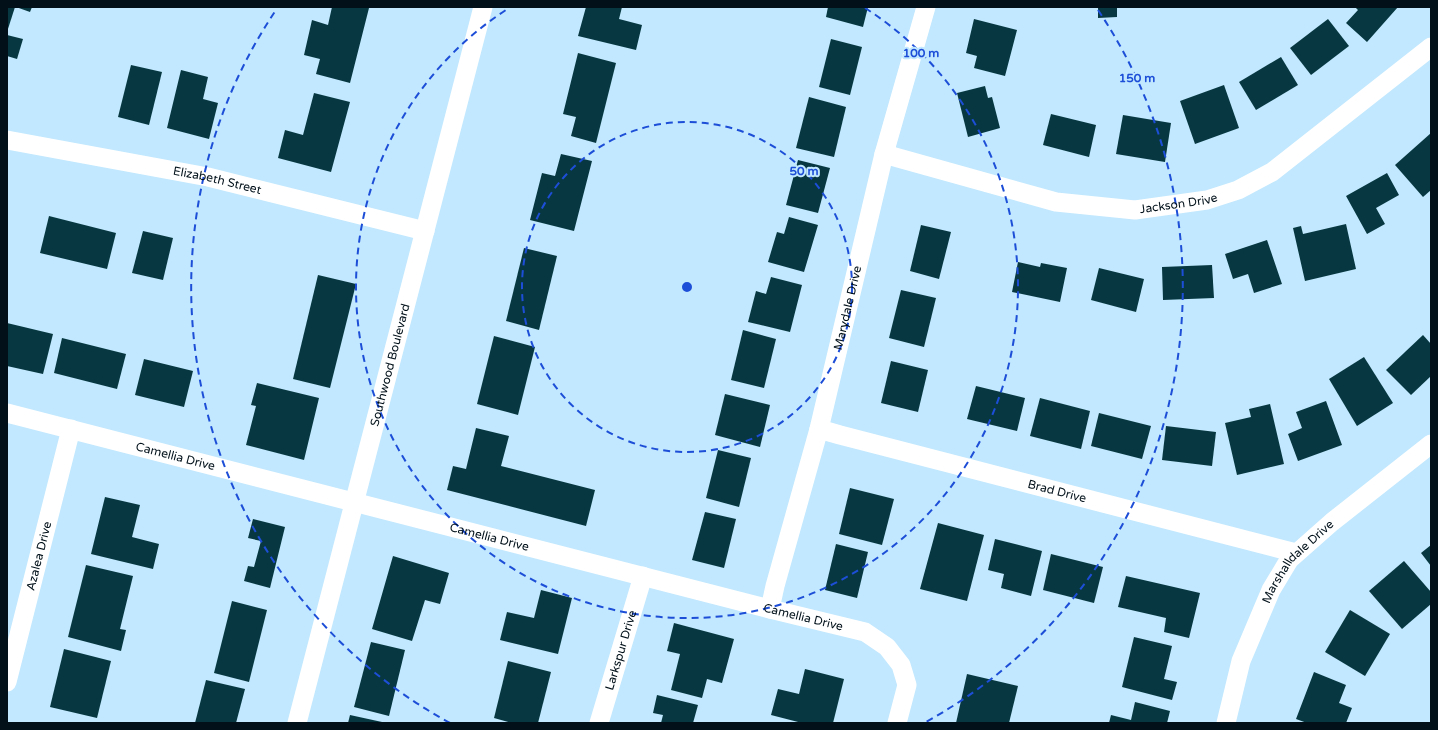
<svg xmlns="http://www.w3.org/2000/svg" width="1438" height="730" font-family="'Varela Round',sans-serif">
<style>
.building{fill:#073841}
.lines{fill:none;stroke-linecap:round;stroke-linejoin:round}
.street{stroke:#fff;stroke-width:19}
.ring{fill:none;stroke:#1d4ed8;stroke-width:2;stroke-dasharray:7 5}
.labels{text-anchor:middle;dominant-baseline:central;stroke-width:4;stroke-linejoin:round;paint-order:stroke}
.street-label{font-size:12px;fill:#011019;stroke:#c1e8fe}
.centre{fill:#1d4ed8;stroke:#c1e8fe;stroke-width:2}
.ring-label{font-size:12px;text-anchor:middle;font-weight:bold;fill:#1d4ed8;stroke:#c1e8fe;stroke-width:4;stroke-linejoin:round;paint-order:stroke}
</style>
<rect width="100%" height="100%" fill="#c1e8fe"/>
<g class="building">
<path d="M7 7H15L7 32Z"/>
<path d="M16 7H32L30 12Z"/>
<path d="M332 7 369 8 350 83 316 74 320 59 304 55 312 20 328 25Z"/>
<path d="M586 7H622L619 19 642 25 636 50 578 36Z"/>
<path d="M828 7H868L863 27 826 17Z"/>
<path d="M1098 7H1117V17L1098 18Z"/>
<path d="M1355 7H1398L1367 42 1346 23 1358 10Z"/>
<path d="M974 19 1017 30 1005 76 974 68 977 56 966 53Z"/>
<path d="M1328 19 1349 46 1311 75 1290 48Z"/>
<path d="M7 35 23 39 17 59 7 56Z"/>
<path d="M831 39 862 47 850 95 819 87Z"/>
<path d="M578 53 616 63 596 143 571 136 576 117 563 114Z"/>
<path d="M1281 57 1298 85 1256 110 1239 82Z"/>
<path d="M131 65 162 72 149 125 118 117Z"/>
<path d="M181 70 208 77 203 99 218 103 209 139 167 128Z"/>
<path d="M1224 85 1239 128 1195 144 1180 101Z"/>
<path d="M985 86 988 98 992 97 1000 128 968 137 957 93Z"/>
<path d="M314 93 350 102 331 172 278 158 285 130 303 135Z"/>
<path d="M809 97 846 107 834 157 796 148Z"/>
<path d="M1051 114 1096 125 1089 157 1043 145Z"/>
<path d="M1123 115 1171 123 1165 162 1116 154Z"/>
<path d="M1431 133V190L1423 197 1395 165Z"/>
<path d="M561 154 592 161 574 231 530 220 542 173 555 176Z"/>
<path d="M798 160 830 168 818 213 786 205Z"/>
<path d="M1387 173 1399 195 1376 208 1385 224 1367 234 1346 196Z"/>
<path d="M49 216 116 233 107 269 40 253Z"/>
<path d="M789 217 818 225 804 272 768 262 777 232 784 234Z"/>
<path d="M1346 224 1356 269 1305 281 1293 228 1301 226 1303 234Z"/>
<path d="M921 225 951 232 939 279 910 271Z"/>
<path d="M143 231 173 238 163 280 132 273Z"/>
<path d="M1267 240 1282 284 1254 293 1248 274 1233 279 1225 254Z"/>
<path d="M524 248 557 256 539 330 506 321Z"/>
<path d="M1018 262 1040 267 1041 263 1067 268 1060 302 1012 292Z"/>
<path d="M1212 265 1214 298 1163 300 1162 267Z"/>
<path d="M1099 268 1144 279 1136 312 1091 300Z"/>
<path d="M318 275 356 284 330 388 293 379Z"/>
<path d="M771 277 802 285 790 332 748 322 756 291 766 294Z"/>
<path d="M901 290 936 298 924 347 889 338Z"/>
<path d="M7 323 53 334 43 374 7 366Z"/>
<path d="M743 330 776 339 764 388 731 380Z"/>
<path d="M1423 335 1431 344V376L1411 395 1386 370Z"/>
<path d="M494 336 535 347 518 415 477 404Z"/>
<path d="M62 338 126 354 117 389 54 373Z"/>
<path d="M1364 357 1393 403 1357 426 1329 379Z"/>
<path d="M144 359 193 371 184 407 135 395Z"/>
<path d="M891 361 928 370 918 412 881 403Z"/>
<path d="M257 383 319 398 304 460 246 445 256 406 251 405Z"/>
<path d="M976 386 1025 398 1017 431 967 419Z"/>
<path d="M725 394 770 405 760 447 715 435Z"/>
<path d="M1040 398 1090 411 1081 449 1030 436Z"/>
<path d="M1326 401 1342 445 1298 461 1288 434 1302 428 1296 412Z"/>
<path d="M1270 404 1284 464 1237 475 1225 423 1251 417 1249 409Z"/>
<path d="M1099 413 1151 426 1142 459 1091 446Z"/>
<path d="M1166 426 1216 432 1212 466 1162 460Z"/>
<path d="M476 428 509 436 501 466 595 490 586 526 447 490 453 466 466 469Z"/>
<path d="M718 450 751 458 739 507 706 498Z"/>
<path d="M850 488 894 499 882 545 839 534Z"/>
<path d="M105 497 140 505 132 537 159 544 153 569 91 554Z"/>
<path d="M705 512 736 519 724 568 692 560Z"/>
<path d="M253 519 285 527 270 588 244 581 248 566 254 567 261 541 248 538Z"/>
<path d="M938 523 984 535 967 601 920 589Z"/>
<path d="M995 539 1042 551 1031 596 1001 588 1004 574 988 570Z"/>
<path d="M836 544 868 552 857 598 825 590Z"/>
<path d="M1431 545V566L1421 553Z"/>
<path d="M1051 554 1103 567 1094 603 1043 590Z"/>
<path d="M393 556 449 573 440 604 425 600 412 641 372 629Z"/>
<path d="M1404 561 1431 592V604L1402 629 1369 591Z"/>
<path d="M86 565 133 576 120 629 126 630 121 651 68 637Z"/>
<path d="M1126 576 1200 593 1189 638 1164 632 1166 618 1118 607Z"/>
<path d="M541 590 572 598 558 654 500 640 507 612 534 618Z"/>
<path d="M232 601 267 610 249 682 214 673Z"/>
<path d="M1350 610 1390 634 1365 676 1325 652Z"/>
<path d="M674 623 734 639 722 683 707 679 702 698 671 690 680 654 667 651Z"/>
<path d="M1134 637 1172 646 1164 679 1177 682 1172 700 1122 687Z"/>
<path d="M371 642 405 650 389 716 354 707Z"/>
<path d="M64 649 111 661 97 718 50 707Z"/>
<path d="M508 661 551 672 538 723H512L494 718Z"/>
<path d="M805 669 844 679 833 723H802L771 715 778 689 799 694Z"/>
<path d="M1314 672 1346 685 1339 703 1352 708 1346 723H1307L1296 719Z"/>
<path d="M967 674 1018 686 1009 723H956Z"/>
<path d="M206 680 245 689 236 723H195Z"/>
<path d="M657 695 698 705 693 723H661L663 715 653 713Z"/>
<path d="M1135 702 1170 711 1167 723H1109L1111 715 1131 720Z"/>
<path d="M350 715 382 722V723H348Z"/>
</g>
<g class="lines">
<g class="street">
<path id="s1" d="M7 140 208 177 425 231"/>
<path id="s2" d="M884 154 1056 202 1135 210 1207 200 1238 190 1272 172 1431 47"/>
<path id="s3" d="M7 413 770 609 865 632 887 647 901 665 907 685 897 723"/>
<path id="s4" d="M819 429 840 435 1296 553"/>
<path id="s5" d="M770 609 775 586 819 429 884 154 926 7"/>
<path id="s6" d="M7 682 71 429"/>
<path id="s7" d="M297 723 483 7"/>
<path id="s8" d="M599 723 643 576"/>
<path id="s9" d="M1226 723 1241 661 1271 590 1289 560 1332 522 1431 444"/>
</g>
</g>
<g class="ring">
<circle cx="687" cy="287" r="165"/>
<path d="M865 8A331 331 0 1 1 509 8"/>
<path d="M450 723A496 496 0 0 1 276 10M1098 10A496 496 0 0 1 924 723"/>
</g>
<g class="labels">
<g class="street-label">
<text stroke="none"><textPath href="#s1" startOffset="214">Elizabeth Street</textPath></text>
<text stroke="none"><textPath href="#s2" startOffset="302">Jackson Drive</textPath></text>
<text stroke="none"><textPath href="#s5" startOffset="311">Marydale Drive</textPath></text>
<text stroke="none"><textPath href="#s7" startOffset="370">Southwood Boulevard</textPath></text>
<text stroke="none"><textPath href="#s3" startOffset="174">Camellia Drive</textPath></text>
<text stroke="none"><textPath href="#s4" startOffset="246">Brad Drive</textPath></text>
<text stroke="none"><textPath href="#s3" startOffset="498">Camellia Drive</textPath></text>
<text stroke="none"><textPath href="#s6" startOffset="130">Azalea Drive</textPath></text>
<text stroke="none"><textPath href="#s9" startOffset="180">Marshalldale Drive</textPath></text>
<text stroke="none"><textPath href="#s3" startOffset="822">Camellia Drive</textPath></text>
<text stroke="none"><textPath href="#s8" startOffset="76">Larkspur Drive</textPath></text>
</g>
</g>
<circle cx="687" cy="287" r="6" class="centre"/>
<g class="ring-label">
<text x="921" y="57">100 m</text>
<text x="1137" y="82">150 m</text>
<text x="804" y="175">50 m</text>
</g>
<rect width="1438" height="730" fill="none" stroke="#011019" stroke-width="16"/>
</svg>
